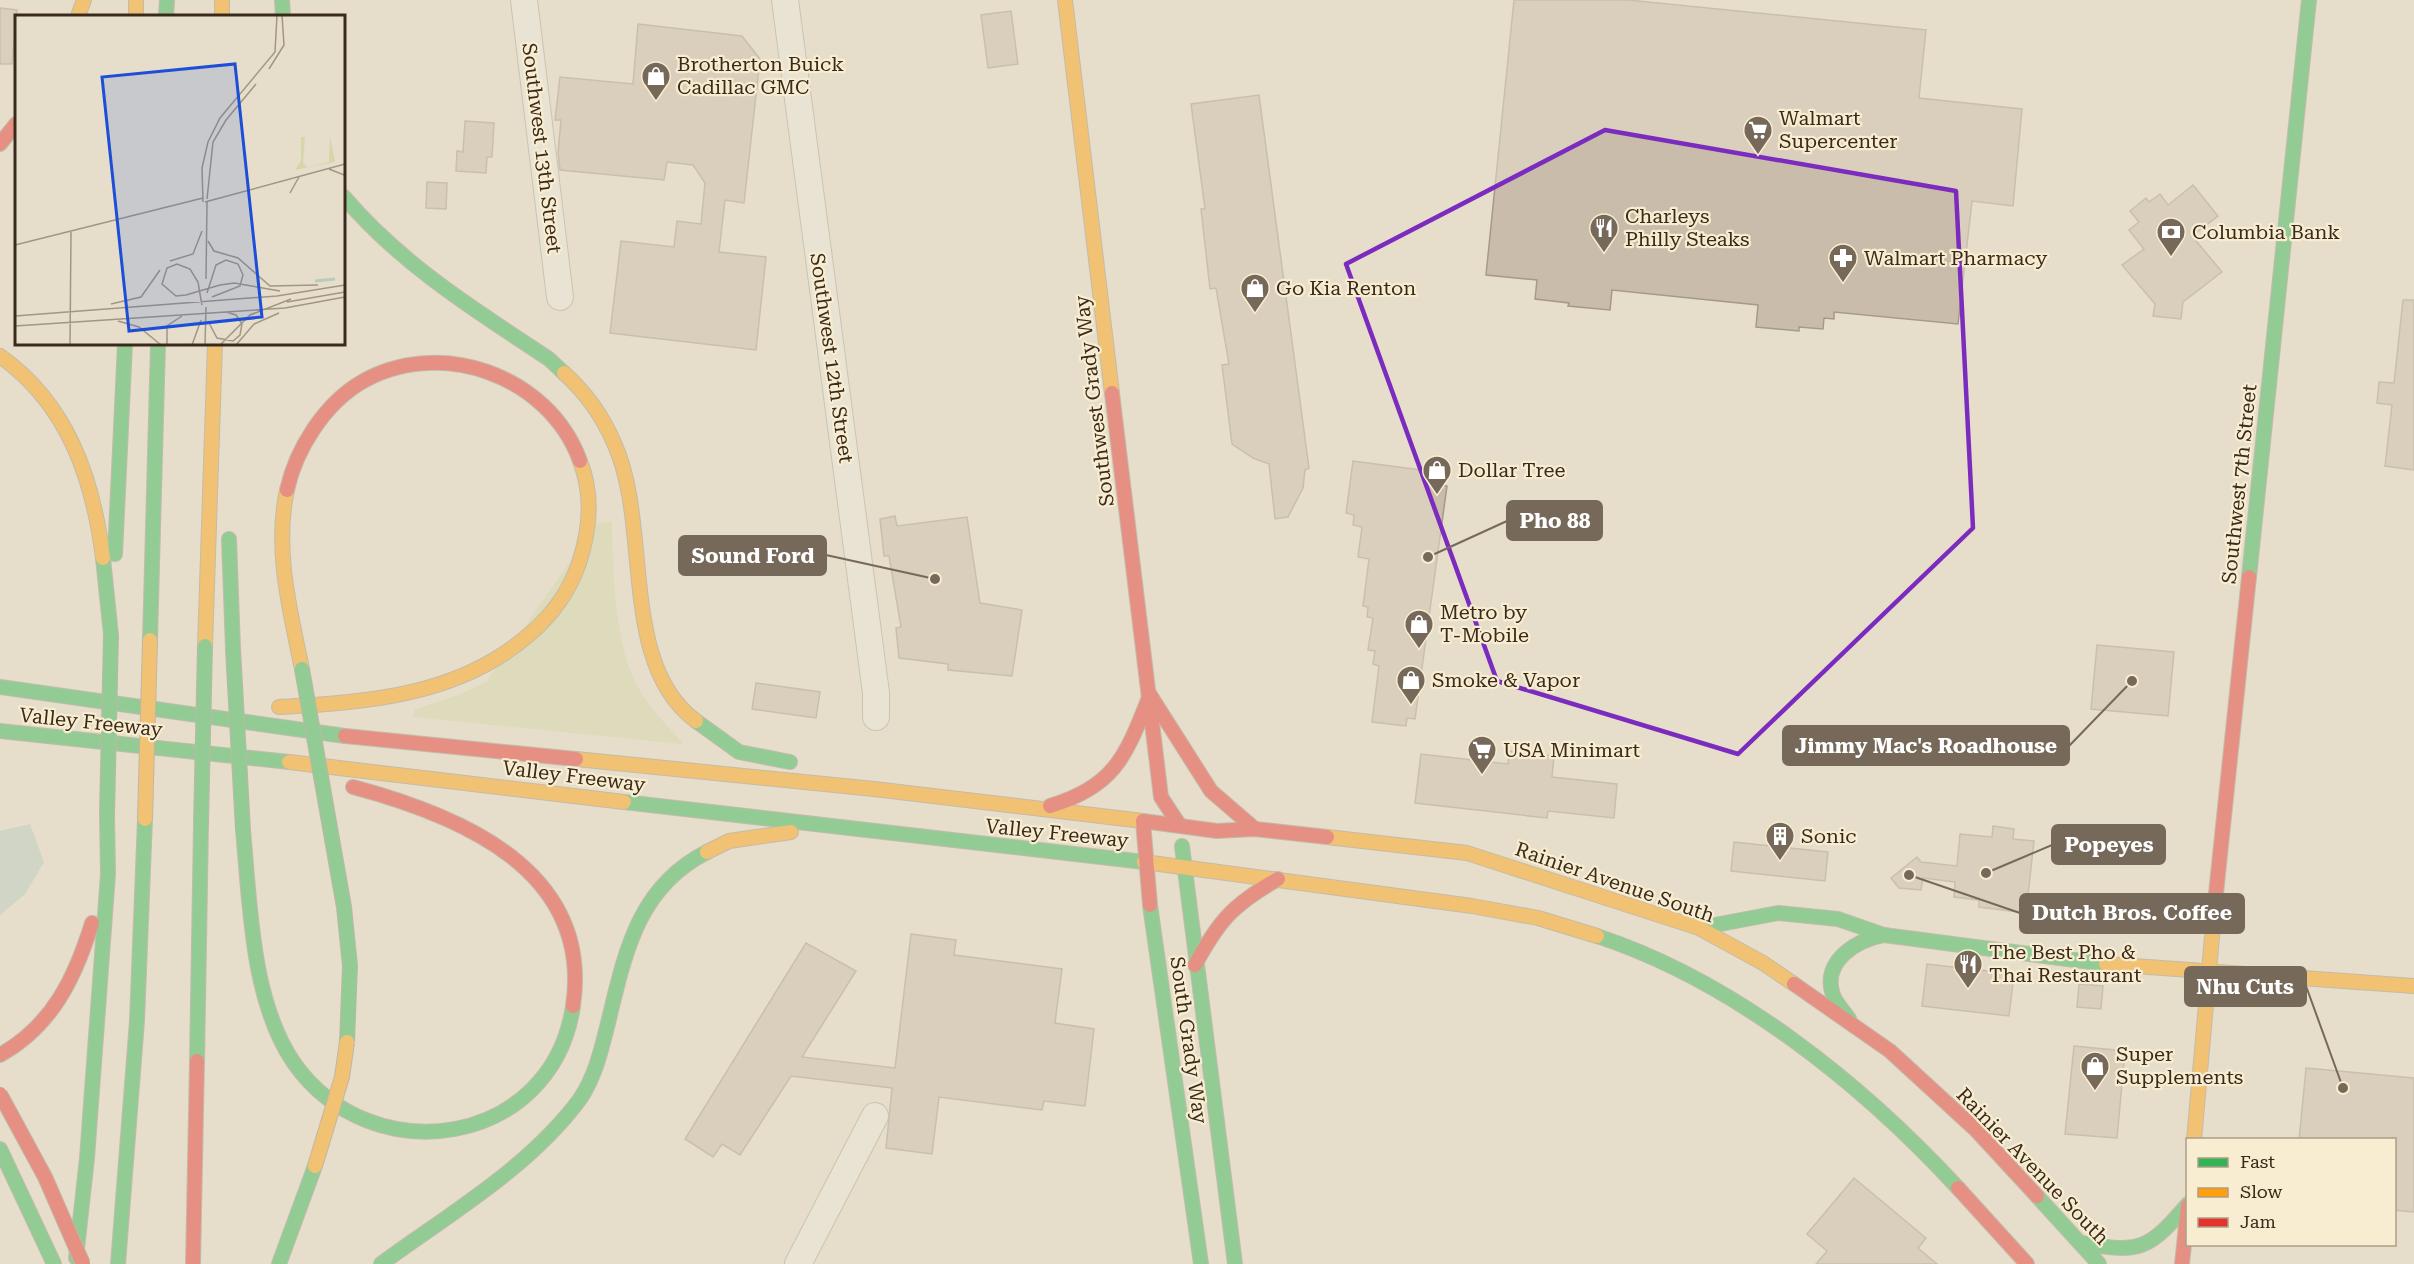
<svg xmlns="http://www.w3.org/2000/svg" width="2414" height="1264" font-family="'Roboto Serif',serif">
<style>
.green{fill:#d6d6ab}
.water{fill:#b7cbbf}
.building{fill:#cabcab;stroke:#a6998a;stroke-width:1.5}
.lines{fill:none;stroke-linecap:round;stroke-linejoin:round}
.street-casing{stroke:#aba394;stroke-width:28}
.fast-casing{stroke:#9a9284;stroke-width:16}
.slow-casing{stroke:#9a9284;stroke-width:16}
.jam-casing{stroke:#9a9284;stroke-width:16}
.street{stroke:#ede8dd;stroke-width:26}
.fast{stroke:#30b455;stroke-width:14}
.slow{stroke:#ff9f0a;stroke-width:14}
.jam{stroke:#e5322d;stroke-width:14}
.fast-bridge-casing{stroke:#90887b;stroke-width:16;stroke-linecap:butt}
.slow-bridge-casing{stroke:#90887b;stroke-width:16;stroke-linecap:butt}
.jam-bridge-casing{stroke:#90887b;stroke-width:16;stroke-linecap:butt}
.fast-bridge{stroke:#30b455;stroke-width:14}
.slow-bridge{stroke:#ff9f0a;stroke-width:14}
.jam-bridge{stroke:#e5322d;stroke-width:14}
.marked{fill:none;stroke:#7b2cbf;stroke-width:4.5;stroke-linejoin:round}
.labels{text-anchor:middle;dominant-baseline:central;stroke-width:4.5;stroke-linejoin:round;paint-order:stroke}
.poi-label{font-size:20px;fill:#3a2a1c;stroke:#f8edd0;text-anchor:start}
.street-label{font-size:20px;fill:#3a2a1c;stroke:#f8edd0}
.inset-river{fill:none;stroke:#b7cbbf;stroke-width:3}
.inset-road{fill:none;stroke:#a19684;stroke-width:1.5}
.view{fill:#1d4ed8;fill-opacity:0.15;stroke:#1d4ed8;stroke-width:3}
.inset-edge{fill:none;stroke:#3a2a1c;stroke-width:3}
.leader{fill:none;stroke:#766959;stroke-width:2}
.callout-dot{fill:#766959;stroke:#f8edd0;stroke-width:2}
.callout{fill:#766959;stroke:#766959;stroke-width:2}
.callout-label{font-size:21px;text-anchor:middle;font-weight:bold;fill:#fff}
</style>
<rect width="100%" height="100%" fill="#e6deca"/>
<path class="green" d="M612 522C613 568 614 634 633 677 644 703 664 722 683 743L681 744 413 717 414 710 463 693 486 682 597 523Z"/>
<path class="water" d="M30 824 44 862 25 894 0 915V831Z"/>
<g class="building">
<path d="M1514 0H1628L1926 30 1919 98 2022 109 2013 206 1972 201 1958 324 1834 312V319L1824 318 1823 329 1799 327V331L1756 327 1758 305 1612 290 1610 310 1568 306 1569 303 1535 299 1537 280 1486 275Z"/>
<path d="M0 8 17 10 12 64H0Z"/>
<path d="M1011 11 1018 64 988 68 981 15Z"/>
<path d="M638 24 742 36 760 59 744 203 725 200 719 252 766 257 756 350 610 333 621 241 674 247 677 221 701 224 705 183 693 165 667 162 664 180 560 170 558 153 561 120H555L560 77 633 84Z"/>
<path d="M1259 95 1309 468 1305 470 1303 488 1288 517 1275 519 1269 464 1253 458 1232 444 1222 365 1229 364 1216 288 1210 289 1201 209H1205L1191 104Z"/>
<path d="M465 121 494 123 492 157H487L486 173 456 171 457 151 463 152Z"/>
<path d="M427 182 447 183 446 209 426 208Z"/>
<path d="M2193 185 2218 216 2192 236 2222 272 2183 302 2181 319 2153 316 2155 304 2122 265 2144 249 2129 230 2139 222 2130 211 2146 198 2149 202 2160 194 2168 205Z"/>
<path d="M2403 300H2414V470L2385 466 2392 405 2377 403 2379 382 2394 383Z"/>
<path d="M1353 461 1443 473 1442 485 1447 486 1415 719 1407 718 1406 726 1372 722 1379 666 1373 664 1375 651 1368 650 1373 618 1367 617 1368 607 1363 606 1369 559 1358 557 1362 527 1353 525 1354 515 1346 513Z"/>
<path d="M895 516 897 526 967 517 980 603 1022 610 1012 676 948 670V664L899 658 896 628 901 627 889 556H884L880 519Z"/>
<path d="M2097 645 2174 652 2168 716 2091 709Z"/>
<path d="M756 683 820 692 816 718 752 709Z"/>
<path d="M1509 751 1554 756 1552 777 1617 784 1614 818 1548 811 1547 818 1415 803 1421 754 1508 764Z"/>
<path d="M1993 826 2014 829 2013 839 2034 841 2026 913 1979 907V900L1954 897 1955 882 1923 878 1921 890 1899 888 1891 878 1917 857 1921 862 1957 866 1960 834 1992 837Z"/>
<path d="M1734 842 1828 852 1825 881 1731 871Z"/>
<path d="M911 934 956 940 954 955 1062 969 1055 1023 1094 1029 1085 1106 1044 1101 1042 1110 939 1097 932 1154 886 1148 892 1088 791 1076 740 1155 722 1144 713 1157 685 1139 806 943 856 971 802 1057 895 1068Z"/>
<path d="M1927 964 2014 974 2009 1016 1922 1006Z"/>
<path d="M2079 984 2103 986 2101 1009 2077 1007Z"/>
<path d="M2074 1046 2125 1051 2117 1138 2065 1134Z"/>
<path d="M2306 1068 2414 1078V1212L2394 1210V1140H2299Z"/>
<path d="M1854 1178 1926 1238 1918 1248 1937 1264H1816L1827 1251 1807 1234Z"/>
</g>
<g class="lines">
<g class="street-casing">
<g id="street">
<path d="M524 0 560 297"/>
<path d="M785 0 876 693V717"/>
<path d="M798 1264 875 1116"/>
</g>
</g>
<g class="fast-casing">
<g id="fast">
<path d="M282 0 283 16"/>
<path d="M166 16 167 0"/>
<path d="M344 197C402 265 475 310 549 359L564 373"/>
<path d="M229 539 233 649"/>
<path d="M115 554 125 344"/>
<path d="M103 558 111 635"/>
<path d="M2249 577 2309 0"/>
<path d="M150 640 158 344"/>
<path d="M0 687 345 736"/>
<path d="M696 721 739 752 790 762"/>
<path d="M0 731 289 762"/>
<path d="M624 802 1144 862"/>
<path d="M243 830C250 902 251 1001 294 1063 372 1174 552 1147 573 1006"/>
<path d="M1182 846 1235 1264"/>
<path d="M1150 905 1201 1264"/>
<path d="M1699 928 1778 913 1838 919 1884 935"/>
<path d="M1597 936C1734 981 1862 1084 1958 1188"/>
<path d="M1849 1019C1844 1011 1836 1004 1833 995 1821 961 1857 940 1884 935L2106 964"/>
<path d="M197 1061 201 825"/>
<path d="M0 1149 54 1264"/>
<path d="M2037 1196 2099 1264"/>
<path d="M2082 1243C2141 1254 2149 1249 2188 1204"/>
<path d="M76 1258 87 1158 108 874 107 815"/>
<path d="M118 1264 137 1021 145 819"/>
<path d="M279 1264 315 1166"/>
<path d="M381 1264C449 1214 529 1168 580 1099 594 1078 600 1055 606 1031 624 960 634 889 707 852"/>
</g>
</g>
<g class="slow-casing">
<g id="slow">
<path d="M136 0V16"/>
<path d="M222 0V16"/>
<path d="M1065 0 1112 393"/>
<path d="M78 16 84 0"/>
<path d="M0 356C68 404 93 479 103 558"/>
<path d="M564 373C585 392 603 417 614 443 652 524 618 664 696 721"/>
<path d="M287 490C274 550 290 610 302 669"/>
<path d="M205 646 215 344"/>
<path d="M279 707C369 702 460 696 531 633 552 615 570 590 579 563 590 530 593 494 580 461"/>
<path d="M576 759 874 789 1143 821"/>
<path d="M289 762 624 802"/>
<path d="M1327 837 1467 853 1699 928 1763 963 1794 984"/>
<path d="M707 852 729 841 791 832"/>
<path d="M1144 862 1472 906 1538 918 1597 936"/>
<path d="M2106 964 2414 986"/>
<path d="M2194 1140 2215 903"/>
</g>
</g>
<g class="jam-casing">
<g id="jam">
<path d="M0 144 16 124"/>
<path d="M1112 393 1161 797 1180 826"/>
<path d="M287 490C296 449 324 405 360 383 439 336 549 375 580 461"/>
<path d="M1150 695 1211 791 1255 829"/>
<path d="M345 736 576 759"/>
<path d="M353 787C462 816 593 871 573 1006"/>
<path d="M1050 806C1116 786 1126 755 1150 695"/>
<path d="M2215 903 2249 577"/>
<path d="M1150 905 1143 821 1217 831 1255 829 1327 837"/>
<path d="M1195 965C1219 920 1234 904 1278 879"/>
<path d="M1794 984 1890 1051 1975 1129 2037 1196"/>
<path d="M0 1055C52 1026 75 978 92 923"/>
<path d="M1958 1188 2027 1264"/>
<path d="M193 1264 197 1061"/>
<path d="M2182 1264 2188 1206"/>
</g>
</g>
<use href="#street" class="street"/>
<use href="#fast" class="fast"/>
<use href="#slow" class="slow"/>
<use href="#jam" class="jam"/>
<g class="fast-bridge-casing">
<g id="fast-bridge">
<path d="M233 649 243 830"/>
<path d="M302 669 344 907 350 966 347 1042"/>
<path d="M107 815 111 635"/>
<path d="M201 825 205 646"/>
</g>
</g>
<g class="slow-bridge-casing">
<g id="slow-bridge">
<path d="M145 819 150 640"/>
<path d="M315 1166 342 1077 347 1042"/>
</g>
</g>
<g class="jam-bridge-casing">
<path id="jam-bridge" d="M0 1094 45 1177 83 1264"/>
</g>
<use href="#fast-bridge" class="fast-bridge"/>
<use href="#slow-bridge" class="slow-bridge"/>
<use href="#jam-bridge" class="jam-bridge"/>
</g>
<path d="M0 0H2414V1264H0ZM1605 130 1956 191 1973 528 1738 754 1497 681 1346 264Z" fill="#e6deca" fill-opacity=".55" fill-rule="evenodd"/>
<path class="marked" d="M1605 130 1956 191 1973 528 1738 754 1497 681 1346 264Z"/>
<defs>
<g id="shop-pin" transform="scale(1.5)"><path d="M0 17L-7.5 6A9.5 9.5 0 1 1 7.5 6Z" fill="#766959" stroke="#f8edd0"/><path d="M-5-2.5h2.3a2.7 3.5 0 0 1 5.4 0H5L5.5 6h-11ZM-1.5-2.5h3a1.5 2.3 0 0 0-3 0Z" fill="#fff"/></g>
<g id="supermarket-pin" transform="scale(1.5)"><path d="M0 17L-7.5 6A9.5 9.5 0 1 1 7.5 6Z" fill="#766959" stroke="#f8edd0"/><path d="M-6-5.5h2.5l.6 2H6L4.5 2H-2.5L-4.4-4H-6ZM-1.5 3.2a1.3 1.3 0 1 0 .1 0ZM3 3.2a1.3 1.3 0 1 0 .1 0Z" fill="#fff"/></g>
<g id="restaurant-pin" transform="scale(1.5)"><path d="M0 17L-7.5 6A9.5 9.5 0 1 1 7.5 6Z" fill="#766959" stroke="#f8edd0"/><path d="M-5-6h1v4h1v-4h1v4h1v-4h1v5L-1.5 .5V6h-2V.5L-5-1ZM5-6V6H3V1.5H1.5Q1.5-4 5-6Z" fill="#fff"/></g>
<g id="bank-pin" transform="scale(1.5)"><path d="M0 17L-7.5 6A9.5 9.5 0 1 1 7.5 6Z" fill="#766959" stroke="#f8edd0"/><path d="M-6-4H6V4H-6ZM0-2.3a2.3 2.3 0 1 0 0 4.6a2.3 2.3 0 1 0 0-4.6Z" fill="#fff"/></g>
<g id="pharmacy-pin" transform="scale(1.5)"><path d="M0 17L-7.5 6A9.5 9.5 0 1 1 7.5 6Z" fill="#766959" stroke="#f8edd0"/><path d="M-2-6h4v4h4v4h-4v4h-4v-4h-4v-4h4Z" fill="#fff"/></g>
<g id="building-pin" transform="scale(1.5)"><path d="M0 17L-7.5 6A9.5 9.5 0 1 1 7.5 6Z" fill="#766959" stroke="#f8edd0"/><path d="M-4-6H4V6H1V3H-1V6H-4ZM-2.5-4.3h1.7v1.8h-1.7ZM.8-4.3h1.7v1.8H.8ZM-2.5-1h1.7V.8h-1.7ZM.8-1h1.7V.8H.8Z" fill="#fff"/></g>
</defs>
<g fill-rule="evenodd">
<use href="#shop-pin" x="656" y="76"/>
<use href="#supermarket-pin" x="1758" y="130"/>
<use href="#restaurant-pin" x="1604" y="228"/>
<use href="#bank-pin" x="2171" y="232"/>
<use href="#pharmacy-pin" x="1843" y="258"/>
<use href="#shop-pin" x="1255" y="288"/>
<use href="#shop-pin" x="1437" y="470"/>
<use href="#shop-pin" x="1419" y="624"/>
<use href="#shop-pin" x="1411" y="680"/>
<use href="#supermarket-pin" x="1482" y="750"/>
<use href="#building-pin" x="1780" y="836"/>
<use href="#restaurant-pin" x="1968" y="964"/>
<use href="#shop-pin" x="2095" y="1066"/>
</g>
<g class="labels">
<g class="poi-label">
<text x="677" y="64">Brotherton Buick<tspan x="677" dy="23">Cadillac GMC</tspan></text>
<text x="1779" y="118">Walmart<tspan x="1779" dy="23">Supercenter</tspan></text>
<text x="1625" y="216">Charleys<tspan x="1625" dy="23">Philly Steaks</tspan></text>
<text x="2192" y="232">Columbia Bank</text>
<text x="1864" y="258">Walmart Pharmacy</text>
<text x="1276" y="288">Go Kia Renton</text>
<text x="1458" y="470">Dollar Tree</text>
<text x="1440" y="612">Metro by<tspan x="1440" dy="23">T-Mobile</tspan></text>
<text x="1432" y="680">Smoke &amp; Vapor</text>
<text x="1503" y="750">USA Minimart</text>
<text x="1801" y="836">Sonic</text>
<text x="1989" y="952">The Best Pho &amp;<tspan x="1989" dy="23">Thai Restaurant</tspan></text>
<text x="2116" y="1054">Super<tspan x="2116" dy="23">Supplements</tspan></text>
</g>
<g class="street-label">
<text transform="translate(542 148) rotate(83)">Southwest 13th Street</text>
<text transform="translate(832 358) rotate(82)">Southwest 12th Street</text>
<text transform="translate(1094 401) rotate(-97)">Southwest Grady Way</text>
<text transform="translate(2239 484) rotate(-84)">Southwest 7th Street</text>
<text transform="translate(91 722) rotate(6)">Valley Freeway</text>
<text transform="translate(574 776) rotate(7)">Valley Freeway</text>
<text transform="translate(1057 833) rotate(6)">Valley Freeway</text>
<text transform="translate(1615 882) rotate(19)">Rainier Avenue South</text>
<text transform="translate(1189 1040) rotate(82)">South Grady Way</text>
<text transform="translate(2033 1166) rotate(46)">Rainier Avenue South</text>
</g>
</g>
<g transform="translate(15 15)">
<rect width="330" height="330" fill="#e6deca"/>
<path d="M315 121 320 147 280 155 286 146V122H290L288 148 293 152 314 147Z" fill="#d6d6ab"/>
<path class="inset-river" d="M300 266 320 264"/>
<path class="inset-road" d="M254 54 269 30 267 0M314 154 329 160 330 156M275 178 284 162M192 184 198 127 211 105 241 69M188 187 187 153 193 127 205 103 260 37 262 0M190 187 330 149M193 226 199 236 223 243 255 271 303 270M0 230 188 183M155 246 178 239 187 216M191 264 192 187M192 278 201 250 211 245 223 249 228 260 225 271 197 282M272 287 330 277M96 289 126 282 145 255M187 290 185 279 183 267 175 254 162 249 152 253 147 269 161 281 171 280 181 277 205 270 219 268 265 276M0 301 262 281 330 270M103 306 124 312 146 330M193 306 202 323 218 326 225 320 227 309 221 300 211 297M0 311 270 293 330 282M55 330 56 217M152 330V311L167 301M177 330 186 305M190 330 191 292M205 330 235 300 276 284M221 330 239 309 264 298"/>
<path class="view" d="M220 49 247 302 114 316 87 62Z"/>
<rect width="330" height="330" class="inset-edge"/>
</g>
<path class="leader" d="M1428 557L1507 521M935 579L826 555M2132 681L2069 746M1986 873L2052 845M1909 875L2020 913M2343 1088L2306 986"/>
<g class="callout-dot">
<circle cx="1428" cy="557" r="6"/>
<circle cx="935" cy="579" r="6"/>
<circle cx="2132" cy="681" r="6"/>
<circle cx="1986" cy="873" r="6"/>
<circle cx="1909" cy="875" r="6"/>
<circle cx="2343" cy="1088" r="6"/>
</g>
<g class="callout">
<rect x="1507" y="501" width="95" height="39" rx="6"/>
<rect x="679" y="536" width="147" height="39" rx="6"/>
<rect x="1783" y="726" width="286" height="39" rx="6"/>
<rect x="2052" y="825" width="113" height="39" rx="6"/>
<rect x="2020" y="894" width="224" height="39" rx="6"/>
<rect x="2185" y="967" width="121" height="39" rx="6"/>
</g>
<g class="callout-label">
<text x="1555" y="528">Pho 88</text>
<text x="753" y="563">Sound Ford</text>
<text x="1926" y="753">Jimmy Mac's Roadhouse</text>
<text x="2109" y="852">Popeyes</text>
<text x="2132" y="920">Dutch Bros. Coffee</text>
<text x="2245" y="994">Nhu Cuts</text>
</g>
<rect x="2186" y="1138" width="210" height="108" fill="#f8edd0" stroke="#ac9f88" stroke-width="1.5"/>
<rect x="2198" y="1158" width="30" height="9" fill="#30b455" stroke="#ac9f88" stroke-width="1.5"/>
<text x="2240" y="1168" font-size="18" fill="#3a2a1c">Fast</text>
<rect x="2198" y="1188" width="30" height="9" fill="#ff9f0a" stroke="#ac9f88" stroke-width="1.5"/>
<text x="2240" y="1198" font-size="18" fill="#3a2a1c">Slow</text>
<rect x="2198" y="1218" width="30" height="9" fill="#e5322d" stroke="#ac9f88" stroke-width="1.5"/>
<text x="2240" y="1228" font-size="18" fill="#3a2a1c">Jam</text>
</svg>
